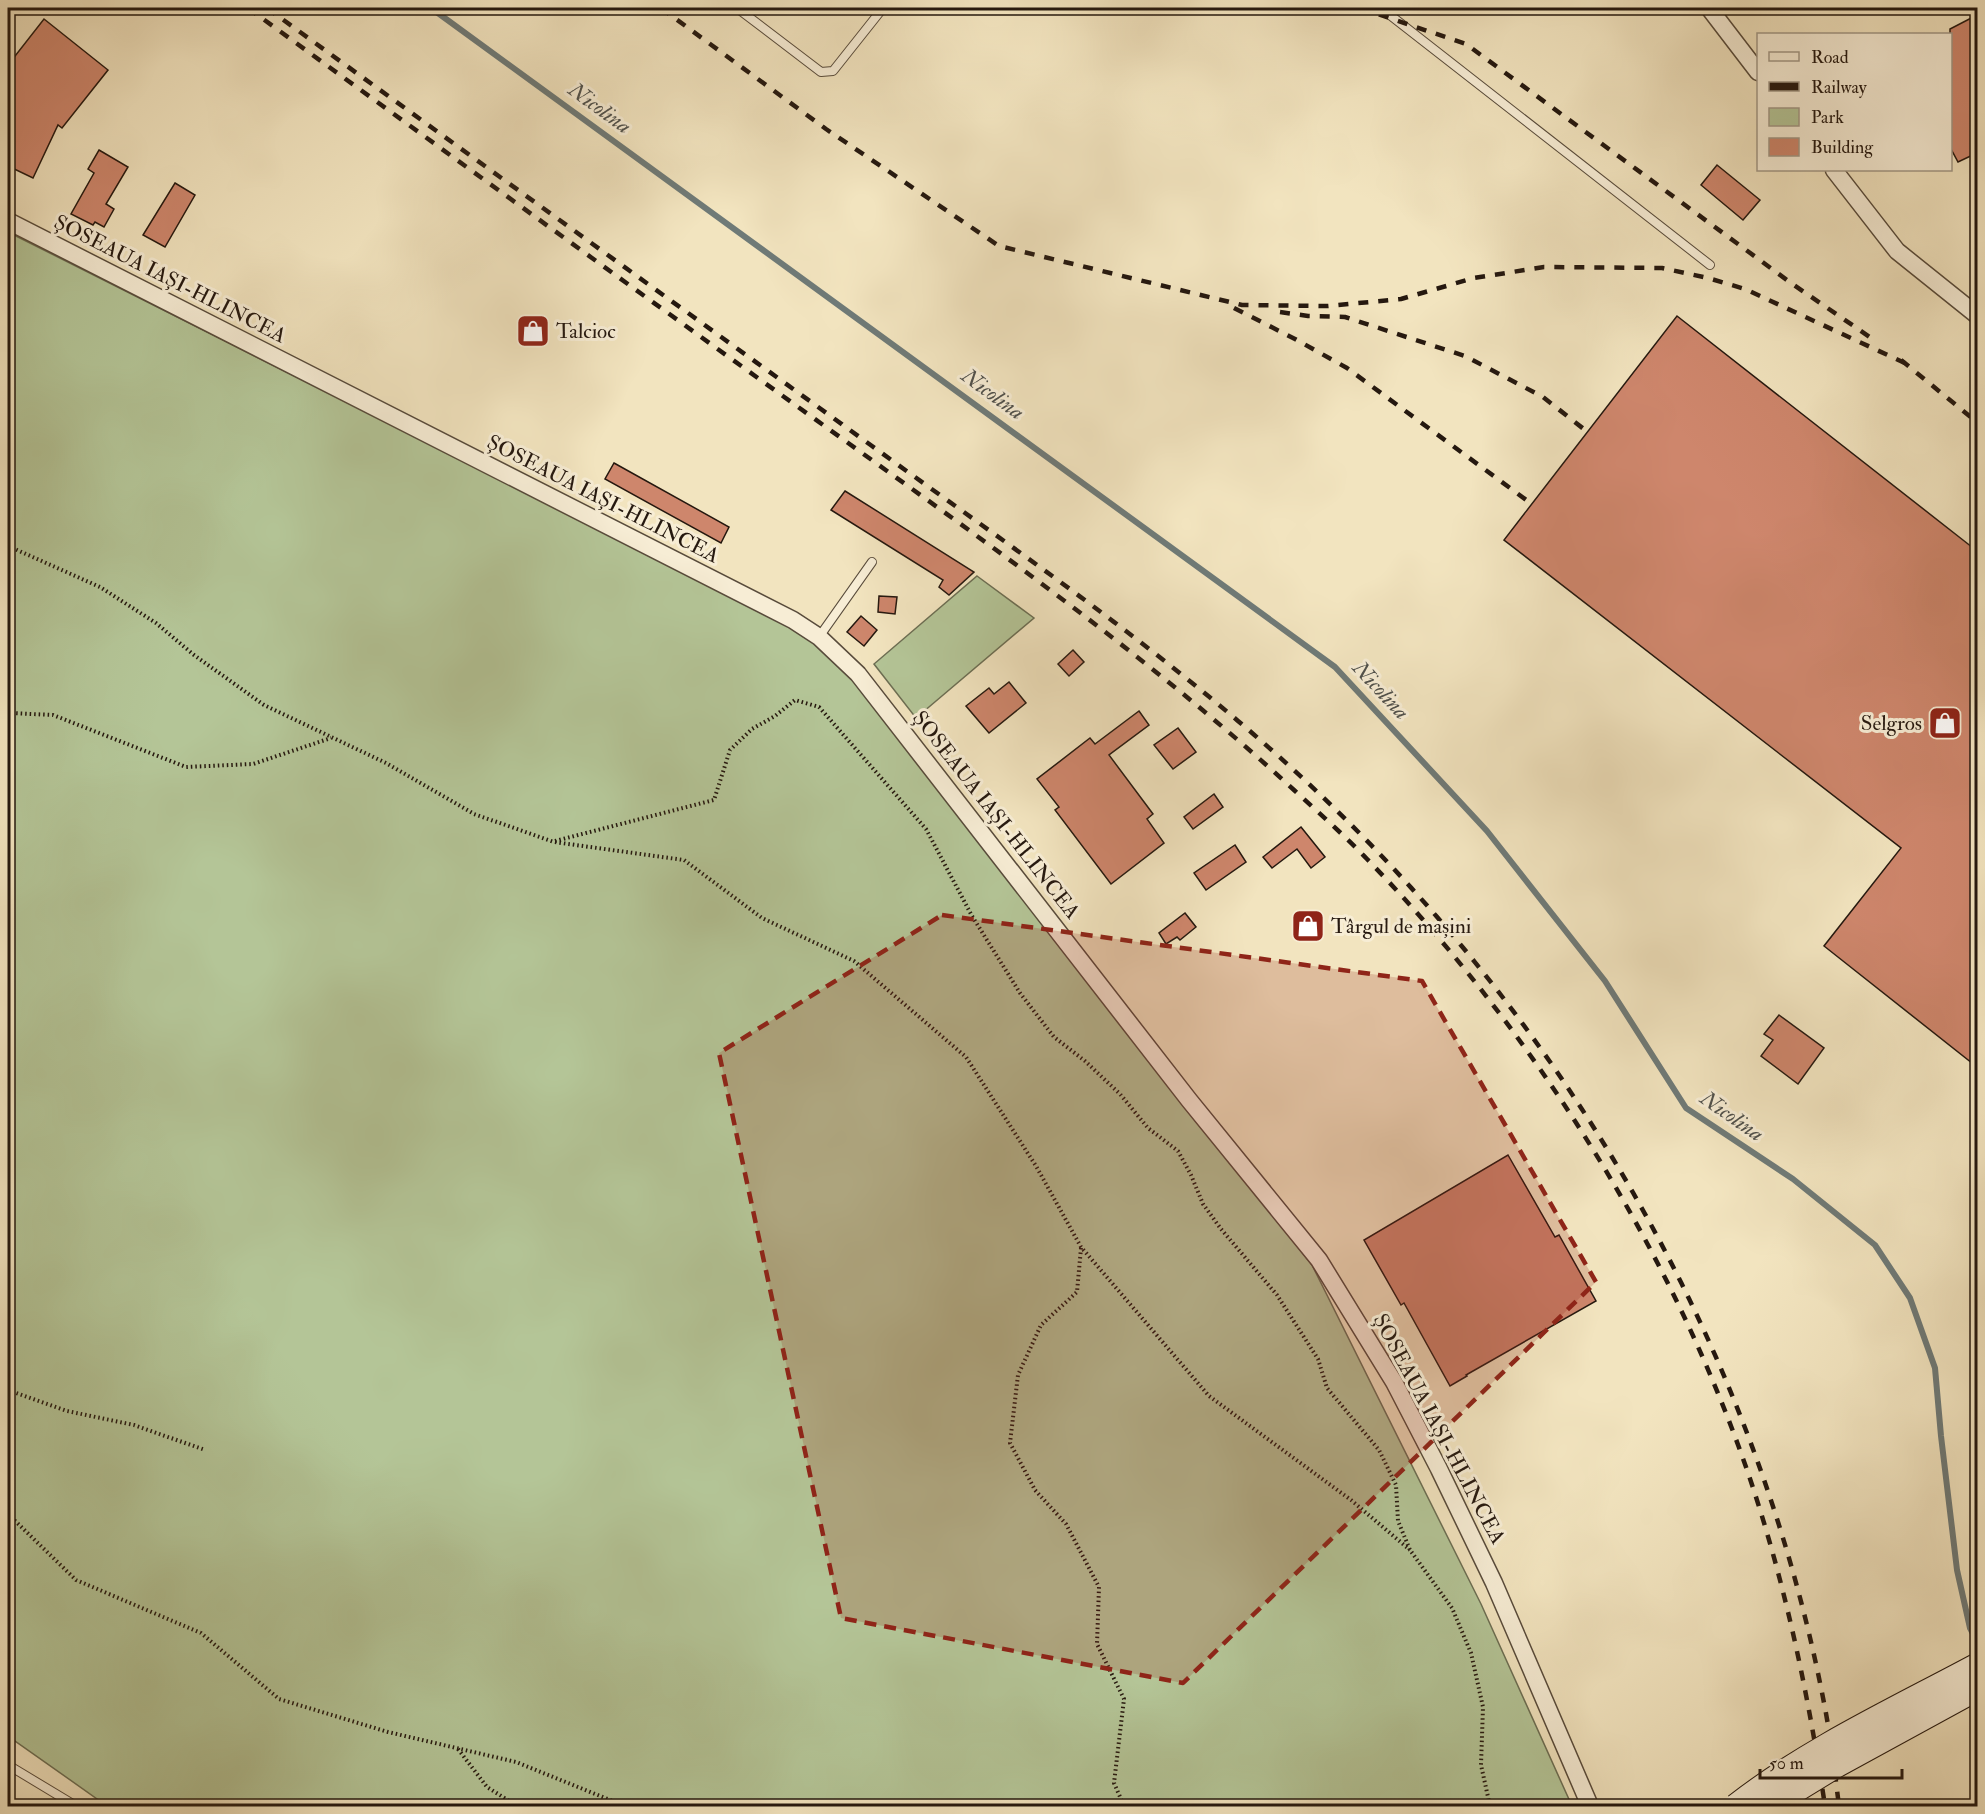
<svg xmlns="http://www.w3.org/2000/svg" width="1985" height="1814" font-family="'IM FELL Double Pica',serif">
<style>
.green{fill:#b4c597;stroke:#6c6e53;stroke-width:1.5}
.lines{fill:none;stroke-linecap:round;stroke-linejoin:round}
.stream{stroke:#6f7a77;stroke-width:6}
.building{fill:#ce866c;stroke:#25180f;stroke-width:1.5}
.lane-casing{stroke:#584b3b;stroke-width:10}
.street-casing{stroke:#584b3b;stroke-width:19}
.path{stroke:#25180f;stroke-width:4;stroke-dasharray:1.5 3;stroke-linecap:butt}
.lane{stroke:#f7edd5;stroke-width:8}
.street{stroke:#f7edd5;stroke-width:16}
.rail{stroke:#25180f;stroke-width:4.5;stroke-dasharray:10 10;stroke-linecap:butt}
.secondary-bridge-casing{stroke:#25180f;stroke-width:26;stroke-linecap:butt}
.secondary-bridge{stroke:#f7edd5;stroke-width:24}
.marked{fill:#8f2418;fill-opacity:0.2;stroke:#8f2418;stroke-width:4.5;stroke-dasharray:12 8;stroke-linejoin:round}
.labels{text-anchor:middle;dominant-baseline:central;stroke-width:6;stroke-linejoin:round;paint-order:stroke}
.street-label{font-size:21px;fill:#25180f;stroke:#f7edd5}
.poi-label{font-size:21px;fill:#25180f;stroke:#f7edd5;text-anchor:start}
.water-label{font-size:22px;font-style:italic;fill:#50514c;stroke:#f7edd5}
</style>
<rect width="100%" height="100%" fill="#f2e4bf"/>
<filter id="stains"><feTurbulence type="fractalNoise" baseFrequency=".00333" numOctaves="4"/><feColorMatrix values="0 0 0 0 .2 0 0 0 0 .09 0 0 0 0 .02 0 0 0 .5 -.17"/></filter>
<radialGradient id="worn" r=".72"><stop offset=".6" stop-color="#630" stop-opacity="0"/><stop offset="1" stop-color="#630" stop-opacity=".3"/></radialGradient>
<g class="green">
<path d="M8 232 826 643 1312 1265 1481 1604 1572 1806H107L8 1736Z"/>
<path d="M977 576 1034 618 916 718 874 664Z"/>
</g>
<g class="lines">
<path class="stream" d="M431 8 1335 667 1487 831 1605 981 1686 1108 1793 1179 1875 1245 1910 1298 1935 1368 1941 1436 1957 1570 1970 1628 1978 1643"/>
</g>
<g class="building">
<path d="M1977 15V153L1958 162 1950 147V29Z"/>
<path d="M44 19 108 70 62 128 58 125 33 178 8 166V65Z"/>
<path d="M99 150 128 167 106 204 114 209 104 227 95 222 93 225 71 214 94 173 88 169Z"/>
<path d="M1717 165 1760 200 1743 220 1701 185Z"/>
<path d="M175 183 195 195 165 247 143 235Z"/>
<path d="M1677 316 1977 551V1067L1824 946 1901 848 1504 540Z"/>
<path d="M614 463 729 527 721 543 605 479Z"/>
<path d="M845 491 974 572 949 595 939 587 943 580 831 510Z"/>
<path d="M879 596 897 597 895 614 878 612Z"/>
<path d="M861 616 877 630 864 646 847 632Z"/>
<path d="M1073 650 1084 662 1069 676 1058 664Z"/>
<path d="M1009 682 1026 703 989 733 966 706 989 688 994 694Z"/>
<path d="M1139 711 1149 725 1109 755 1153 814 1147 819 1164 843 1111 884 1055 810 1059 807 1037 779 1090 738 1095 744Z"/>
<path d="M1178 728 1196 752 1173 769 1154 745Z"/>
<path d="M1214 794 1223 807 1193 829 1184 817Z"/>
<path d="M1301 827 1325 857 1311 868 1297 849 1272 868 1263 857Z"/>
<path d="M1235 845 1246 862 1206 890 1194 873Z"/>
<path d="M1185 913 1196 927 1180 940 1177 937 1166 944 1159 933Z"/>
<path d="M1779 1015 1824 1048 1798 1084 1761 1056 1773 1040 1764 1034Z"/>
<path d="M1508 1155 1555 1237 1559 1235 1596 1301 1466 1375 1467 1376 1450 1386 1404 1303 1401 1305 1364 1240Z"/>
</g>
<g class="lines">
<g class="lane-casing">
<g id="lane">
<path d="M737 8 821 72 833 71 883 8"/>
<path d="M1381 8 1710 265"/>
<path d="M819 637 872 562"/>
<path d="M8 1765 76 1806"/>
</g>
</g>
<g class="street-casing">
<g id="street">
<path d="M1709 8 1758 72"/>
<path d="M1834 170 1897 251 1978 316"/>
<path d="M8 221 793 620 819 637 858 674 1189 1100 1319 1260 1394 1382 1439 1469 1494 1583 1590 1806"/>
</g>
</g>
<g class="path">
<path d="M8 546 100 587 156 623 194 655 264 705 386 763 474 814 554 842 684 860 762 918 854 961 966 1057 1036 1166 1081 1247 1209 1396 1351 1500 1410 1550"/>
<path d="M8 715 10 713 53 715 186 767 253 764 331 738"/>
<path d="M555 841 714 800 730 750 752 729 775 716 795 700 819 707 926 829 972 916 1020 993 1054 1037 1085 1061 1120 1094 1148 1128 1178 1151 1191 1175 1203 1204 1221 1229 1277 1295 1318 1359 1327 1388 1379 1450 1396 1485 1398 1521 1410 1550 1452 1608 1471 1653 1483 1707 1481 1765 1490 1806"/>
<path d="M1081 1248 1077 1292 1041 1325 1018 1375 1010 1443 1035 1490 1066 1524 1099 1587 1097 1644 1124 1699 1114 1783 1124 1806"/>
<path d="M8 1390 67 1411 134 1425 205 1450"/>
<path d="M8 1514 76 1580 201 1633 279 1699 388 1732 516 1762 615 1802 620 1806"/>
<path d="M458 1749 487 1787 517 1806"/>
</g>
<use href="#lane" class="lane"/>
<use href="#street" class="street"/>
<g class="rail">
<path d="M248 8C435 144 623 281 812 417 977 536 1145 653 1294 790 1319 813 1344 835 1367 859 1531 1028 1668 1244 1746 1467 1784 1577 1808 1692 1825 1806"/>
<path d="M267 8C468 154 670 300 872 446 1029 560 1192 670 1332 806 1582 1048 1760 1365 1825 1708 1831 1740 1835 1774 1839 1806"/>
<path d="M661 8 826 129 999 246 1242 305 1328 306 1401 299 1474 278 1544 267 1662 268 1708 278 1745 289 1907 364"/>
<path d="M1360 8 1466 44 1791 283 1877 342"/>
<path d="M1234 308 1295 339 1347 368 1529 502"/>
<path d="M1280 312 1308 316 1345 317 1465 356 1543 397 1585 430"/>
<path d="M1901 360 1978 423"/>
</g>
<g class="secondary-bridge-casing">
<g id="secondary-bridge">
<path d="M1736 1806C1809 1749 1896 1709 1978 1665"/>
<path d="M1770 1806 1837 1765 1978 1688"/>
</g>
</g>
<use href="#secondary-bridge" class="secondary-bridge"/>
</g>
<path class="marked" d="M942 915 1422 981 1596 1282 1183 1683 841 1618 719 1053Z"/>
<defs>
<g id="shop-square" transform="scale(1.725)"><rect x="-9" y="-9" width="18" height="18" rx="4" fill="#8f2418" stroke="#f7edd5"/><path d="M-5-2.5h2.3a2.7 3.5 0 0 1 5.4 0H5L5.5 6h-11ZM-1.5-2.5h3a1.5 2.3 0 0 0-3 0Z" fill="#fff"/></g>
</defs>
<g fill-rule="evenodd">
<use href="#shop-square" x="533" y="331"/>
<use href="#shop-square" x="1945" y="723"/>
<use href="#shop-square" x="1308" y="926"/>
</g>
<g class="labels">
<g class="street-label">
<text transform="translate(170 279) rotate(27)">ȘOSEAUA IAȘI-HLINCEA</text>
<text transform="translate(603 499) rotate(27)">ȘOSEAUA IAȘI-HLINCEA</text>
<text transform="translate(996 815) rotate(52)">ȘOSEAUA IAȘI-HLINCEA</text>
<text transform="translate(1439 1429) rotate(62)">ȘOSEAUA IAȘI-HLINCEA</text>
</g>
<g class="poi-label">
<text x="556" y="331">Talcioc</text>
<text x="1922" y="723" text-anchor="end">Selgros</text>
<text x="1331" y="926">Târgul de mașini</text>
</g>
<g class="water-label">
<text transform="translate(600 108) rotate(36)">Nicolina</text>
<text transform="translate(993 394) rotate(36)">Nicolina</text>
<text transform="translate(1381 690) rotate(47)">Nicolina</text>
<text transform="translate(1732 1116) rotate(35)">Nicolina</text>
</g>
</g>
<rect width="1985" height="1814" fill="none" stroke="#f2e4bf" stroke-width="30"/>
<rect x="9" y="9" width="1967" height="1796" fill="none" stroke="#25180f" stroke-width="3"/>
<rect x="15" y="15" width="1955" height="1784" fill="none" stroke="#25180f" stroke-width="1.5"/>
<rect x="1757" y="33" width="195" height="138" fill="#f7edd5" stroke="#a39886" stroke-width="1.5"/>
<rect x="1769" y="52" width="30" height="9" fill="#f7edd5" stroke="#a39886" stroke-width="1.5"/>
<text x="1811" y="63" font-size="18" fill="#25180f">Road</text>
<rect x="1769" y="82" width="30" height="9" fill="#25180f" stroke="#a39886" stroke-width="1.5"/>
<text x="1811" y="93" font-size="18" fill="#25180f">Railway</text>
<rect x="1769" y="108" width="30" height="18" fill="#b4c597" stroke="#a39886" stroke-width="1.5"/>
<text x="1811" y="123" font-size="18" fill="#25180f">Park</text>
<rect x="1769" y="138" width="30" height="18" fill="#ce866c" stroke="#a39886" stroke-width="1.5"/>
<text x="1811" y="153" font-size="18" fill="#25180f">Building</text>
<path d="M1760 1769v9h142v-9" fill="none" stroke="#25180f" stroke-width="3"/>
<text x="1769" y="1769" font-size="18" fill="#25180f" stroke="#f7edd5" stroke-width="4.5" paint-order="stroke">50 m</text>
<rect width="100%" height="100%" filter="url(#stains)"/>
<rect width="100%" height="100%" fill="url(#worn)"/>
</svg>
